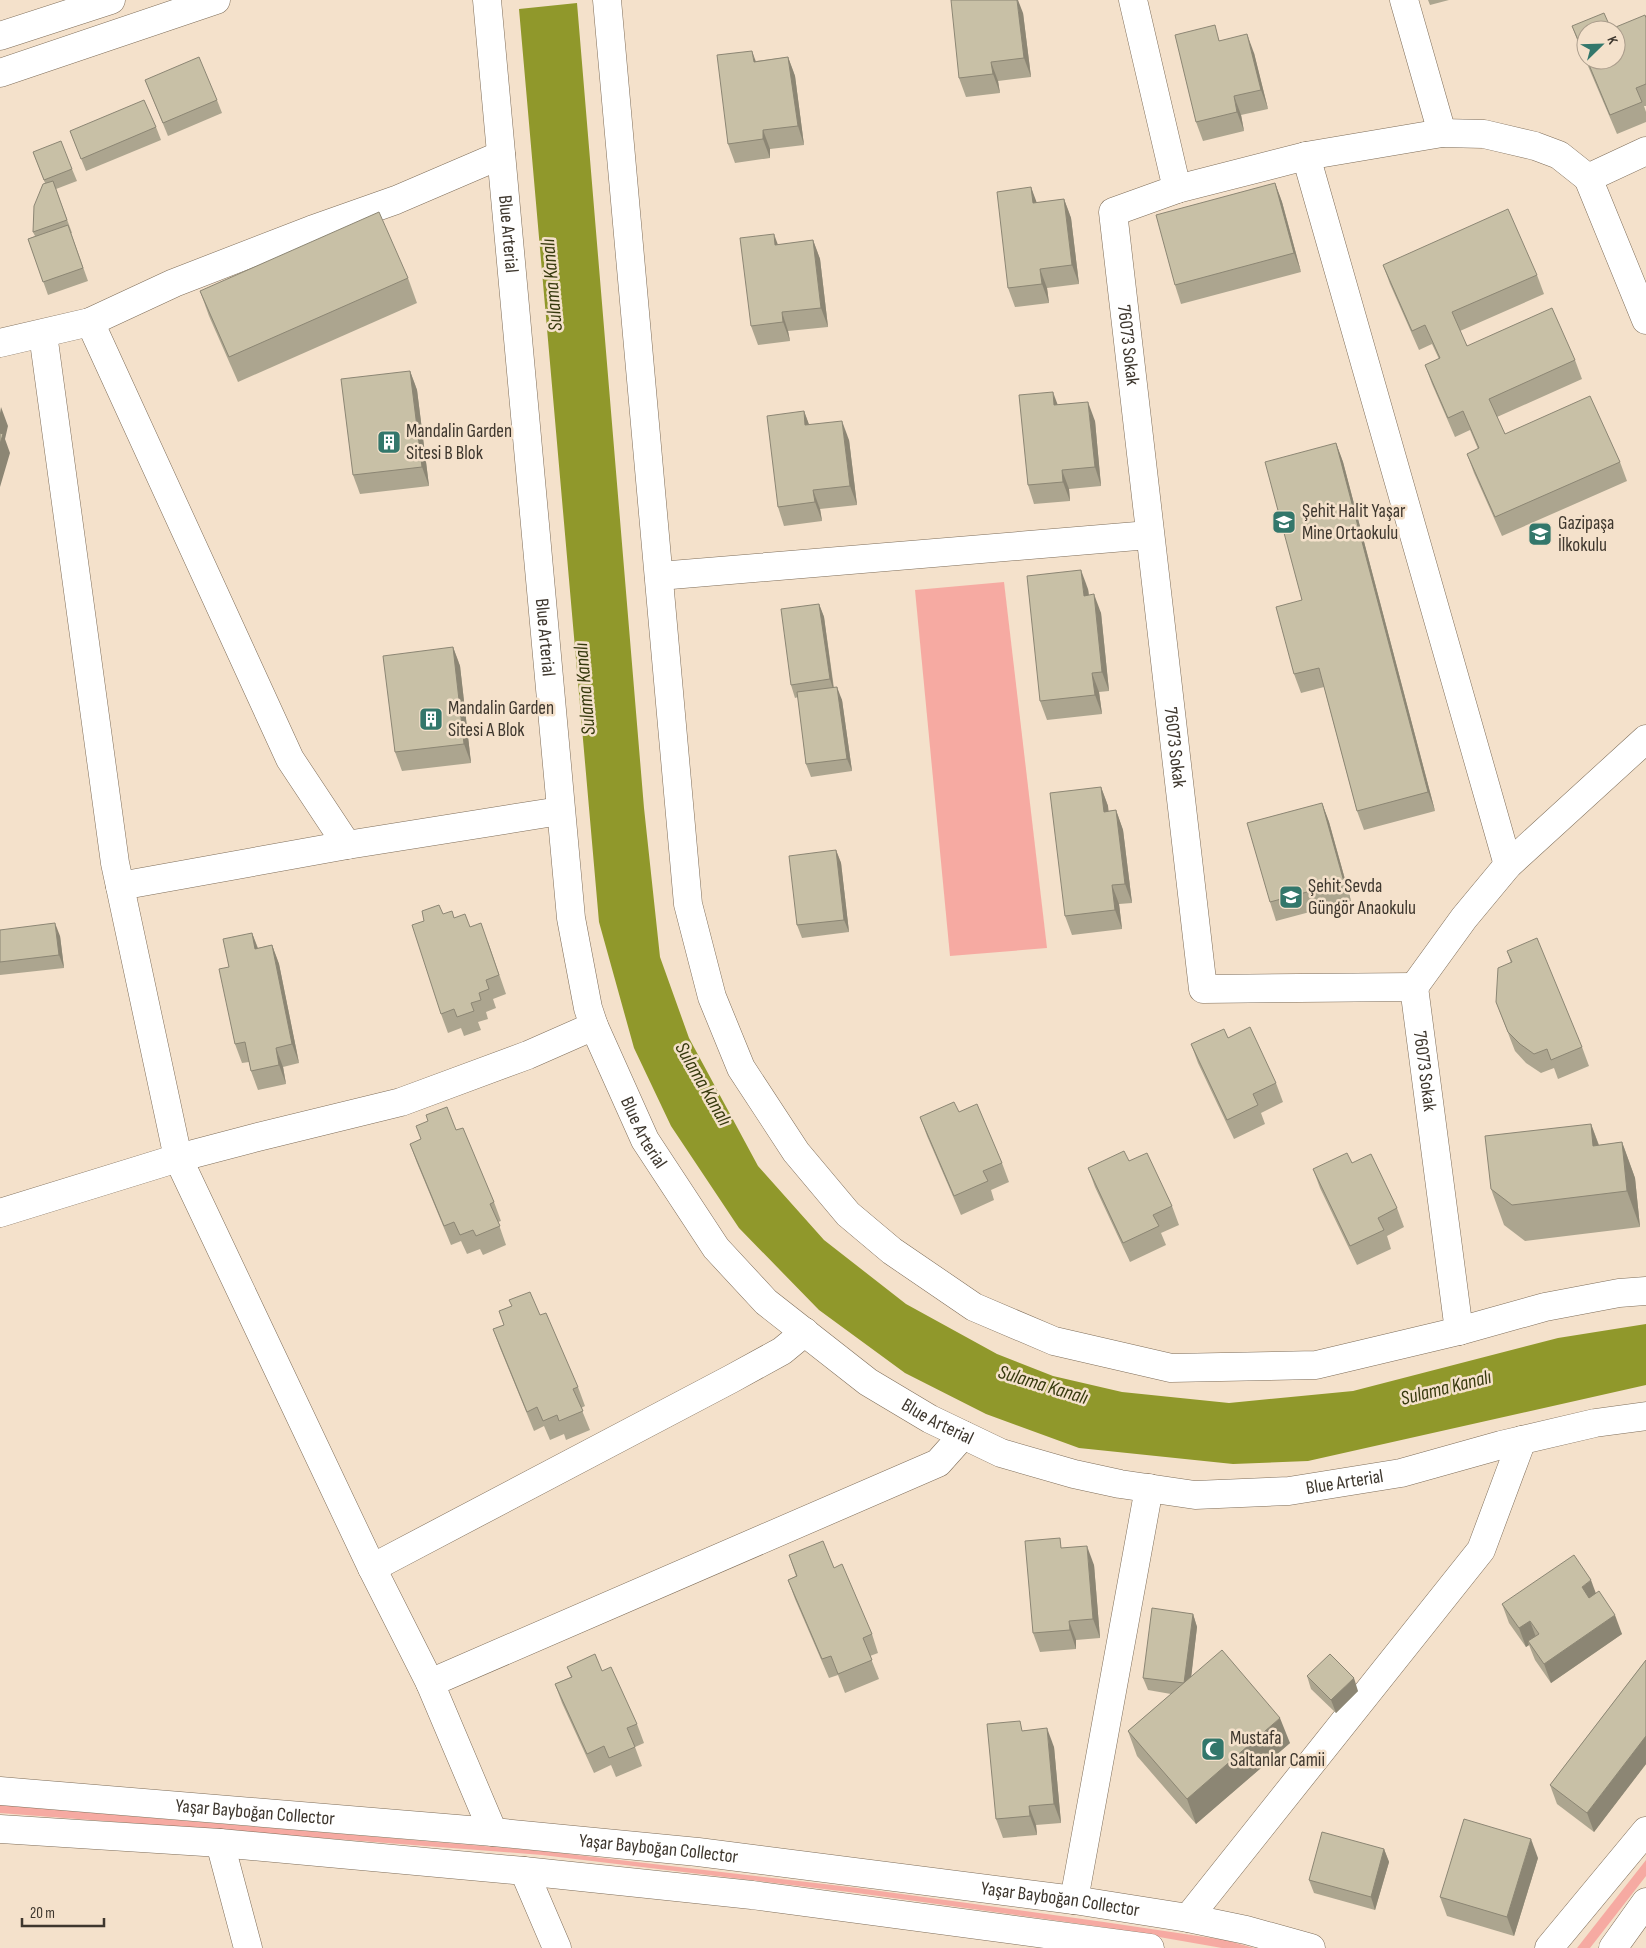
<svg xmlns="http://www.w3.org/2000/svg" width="1646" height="1948" font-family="'Sofia Sans Condensed',sans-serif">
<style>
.green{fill:#f6aaa2}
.water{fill:#90982b}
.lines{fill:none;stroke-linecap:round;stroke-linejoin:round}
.minor-casing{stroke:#7e6d59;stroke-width:29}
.major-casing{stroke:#7e6d59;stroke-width:29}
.minor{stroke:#fff;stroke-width:28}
.major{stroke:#fff;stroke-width:28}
.wall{fill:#aca58f;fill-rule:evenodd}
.shaded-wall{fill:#8c8674}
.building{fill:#c8c0a6;stroke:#8c8674}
.labels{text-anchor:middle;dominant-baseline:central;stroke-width:5;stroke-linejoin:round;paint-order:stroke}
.street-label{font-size:19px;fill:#3e372e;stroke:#f4e1cb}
.poi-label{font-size:19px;fill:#3e372e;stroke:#f4e1cb;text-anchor:start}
.water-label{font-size:20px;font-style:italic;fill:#36390d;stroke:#f4e1cb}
</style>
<rect width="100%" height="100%" fill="#f4e1cb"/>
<g class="green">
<path d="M1004 582 1047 948 950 956 915 590Z"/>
<path d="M0 1805 543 1851 858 1888 1104 1922 1225 1940 1254 1948H1222L1102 1927 857 1893 542 1855 0 1813Z"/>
<path d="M1646 1860V1876L1590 1948H1577Z"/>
</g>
<path class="water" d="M577 3 644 808 660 957 689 1038 758 1166 824 1240 906 1304 997 1354 1053 1376 1122 1392 1229 1403 1353 1391 1558 1338 1646 1324V1385L1308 1461 1233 1464 1079 1448 986 1414 905 1373 819 1310 739 1228 671 1126 634 1048 599 922 519 9Z"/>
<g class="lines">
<g class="minor-casing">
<g id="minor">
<path id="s1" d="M1133 0 1177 189 1113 212 1203 989 1414 987 1459 1331"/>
<path d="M1404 0 1442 133"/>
<path d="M1306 156 1508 865"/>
<path d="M1588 178 1646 320"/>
<path d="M1177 189 1306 156 1442 133 1484 134 1535 146 1559 155 1588 178 1646 151"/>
<path d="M90 322 290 759 347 845"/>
<path d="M43 334 115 863 178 1158 372 1568 430 1683 493 1832"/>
<path d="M0 343 90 322 174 283 311 230 396 200 501 155"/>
<path d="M659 576 1149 535"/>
<path d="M120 886 347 845 560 811"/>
<path d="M1414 987 1464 918 1508 865 1646 739"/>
<path d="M0 1213 178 1158 254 1138 401 1102 528 1055 594 1026"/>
<path d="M372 1568 731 1379 782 1351 805 1332"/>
<path d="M430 1683 938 1463 963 1435"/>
<path id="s2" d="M0 1791 493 1832 698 1852 1074 1900 1188 1918 1246 1930 1311 1948"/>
<path d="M0 1829 220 1843 524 1871 752 1895 1150 1948"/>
<path d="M220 1843 248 1948"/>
<path d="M524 1871 557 1948"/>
<path d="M1074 1900 1149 1488"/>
<path d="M1188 1918 1481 1550 1522 1440"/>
</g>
</g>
<g class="major-casing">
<g id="major">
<path id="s3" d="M487 0 571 918 588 1008 594 1026 645 1140 716 1248 766 1302 868 1382 930 1419 1001 1453 1074 1474 1120 1484 1195 1495 1289 1491 1401 1473 1501 1445 1595 1423 1646 1416"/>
<path d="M607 0 688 904 712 997 741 1068 796 1152 848 1214 892 1251 974 1307 1054 1341 1171 1368 1316 1365 1459 1331 1545 1307 1619 1293 1646 1291"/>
<path d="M0 36 111 0"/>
<path d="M0 73 216 0"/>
<path d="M1549 1948 1646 1831"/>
<path d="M1613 1948 1646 1902"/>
</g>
</g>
<use href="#minor" class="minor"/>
<use href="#major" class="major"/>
</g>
<g class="wall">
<path d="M1428 0H1449L1430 5Z"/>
<path d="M1023 13 1031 77 998 81 1000 93 966 97 959 78Z"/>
<path d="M1646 18V106H1644L1646 112V122L1617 134 1579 45 1572 26 1611 29ZM1586 30 1616 60H1586Z"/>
<path d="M1221 40 1254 53 1268 109 1241 115 1244 131 1203 141 1196 122Z"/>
<path d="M788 57 795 76 804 145 770 149V158L735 163 728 144 756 61Z"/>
<path d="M145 80 217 100 222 113 168 136Z"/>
<path d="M156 127 161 140 86 171 70 131Z"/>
<path d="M33 152 72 169 77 181 56 189 72 233H71L88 281 48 295 28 239 35 236 33 232 45 183Z"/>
<path d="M1275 183 1282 202 1301 272 1181 304 1175 285Z"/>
<path d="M1031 187 1036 203 1064 199 1071 218 1079 284 1047 288 1049 303 1015 307 1008 288Z"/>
<path d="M813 240 820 259 828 327 788 331 790 341 758 345 751 326 778 245Z"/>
<path d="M1383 265 1537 275 1544 294 1460 331 1467 346 1575 360 1582 379 1497 417 1505 434 1620 462 1627 481 1502 536 1474 473 1467 454 1478 449 1470 430 1455 437 1432 384 1425 365 1439 359 1432 344 1419 350 1390 284Z"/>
<path d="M408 278 417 303 238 382 209 316 200 291Z"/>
<path d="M410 371 417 390 429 486 360 494 353 475Z"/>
<path d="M1057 405 1095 421 1101 486 1069 489 1070 501 1034 504 1028 485Z"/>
<path d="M804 411 809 425 849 440 857 505 820 509 822 521 784 526 778 507Z"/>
<path d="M1336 443 1343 462 1435 811 1364 830 1357 811 1324 687 1301 693 1294 674Z"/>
<path d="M1088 589 1089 595 1101 613 1109 691 1099 692 1102 714 1047 720 1040 701Z"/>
<path d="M819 604 824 617 834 688 842 700 852 771 811 777 806 764 798 697 795 698 791 685Z"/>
<path d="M453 647 460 666 471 763 402 771 395 752Z"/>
<path d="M1101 787 1108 806V811L1116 810 1123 830 1132 903 1119 904 1122 929 1072 935 1065 916Z"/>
<path d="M1322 803 1329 822 1351 901 1276 921 1270 902Z"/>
<path d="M836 850 841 863 849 932 802 938 797 925Z"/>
<path d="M443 914 454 918 470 927 488 942 506 994 493 999 496 1008 486 1012 488 1019 478 1022 481 1030 464 1036 461 1028 448 1033 441 1014Z"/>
<path d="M0 930 60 936 64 968 0 975Z"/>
<path d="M252 933 258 948 272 945 279 964 299 1063 283 1067 286 1084 258 1090 251 1071 249 1062 242 1063 235 1044 229 967Z"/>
<path d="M1507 951 1582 1047 1589 1066 1558 1079 1554 1068 1541 1073 1526 1063 1515 1051 1496 1002 1511 963Z"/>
<path d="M1228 1038 1276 1083 1283 1102 1261 1113 1265 1124 1234 1139 1198 1063 1191 1044Z"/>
<path d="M959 1112 1002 1163 1009 1182 991 1190 994 1200 961 1215 927 1136 920 1117Z"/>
<path d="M1591 1124 1599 1145 1622 1142 1635 1178 1640 1227 1525 1241 1504 1225 1491 1189Z"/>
<path d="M456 1130 494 1202 501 1221 498 1222 506 1245 483 1255 480 1249 467 1254 461 1241 451 1245 417 1163 410 1144Z"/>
<path d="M1129 1161 1172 1206 1179 1225 1161 1233 1166 1245 1130 1262 1095 1187 1088 1168Z"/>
<path d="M1352 1163 1397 1208 1404 1227 1387 1236 1391 1249 1357 1265 1320 1188 1313 1169Z"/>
<path d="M499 1311 540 1315 578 1387 585 1406 581 1408 590 1430 566 1440 564 1434 550 1440 544 1426 534 1431 500 1348 493 1329 504 1325Z"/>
<path d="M1063 1548 1094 1565 1100 1638 1076 1640V1649L1040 1652 1033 1633Z"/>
<path d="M789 1555 834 1568 872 1634 878 1653 870 1656 879 1679 845 1693 838 1675 829 1678 795 1599 788 1580 796 1576Z"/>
<path d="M1596 1593 1622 1634 1551 1683 1535 1660 1529 1645 1526 1647 1509 1623 1502 1604Z"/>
<path d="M1193 1614 1197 1627 1191 1676 1290 1743 1196 1824 1137 1756 1128 1731 1171 1694 1148 1690 1143 1678Z"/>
<path d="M1646 1660V1764L1594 1832 1557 1804 1550 1785Z"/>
<path d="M567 1667 602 1671 637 1724 644 1743 635 1747 642 1766 616 1777 611 1765 594 1773 562 1703 555 1684 571 1677Z"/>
<path d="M1307 1676 1358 1691 1336 1713 1311 1689Z"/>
<path d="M1024 1730 1054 1747 1061 1823 1036 1825 1037 1835 1003 1838 996 1819Z"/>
<path d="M1384 1849 1389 1862 1375 1910 1314 1893 1309 1880Z"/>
<path d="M1538 1858 1514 1936 1447 1916 1440 1897Z"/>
</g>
<g class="shaded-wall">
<path d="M1017 0H1018L1023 13 1031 77 1024 58Z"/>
<path d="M1247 34 1254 53 1268 109 1261 90Z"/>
<path d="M752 51 759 70 754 62Z"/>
<path d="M788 57 795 76 804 145 798 126Z"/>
<path d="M991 62 998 81 1000 93 993 74Z"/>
<path d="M1234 96 1241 115 1244 131 1237 112Z"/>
<path d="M763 130 770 149V158L763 139Z"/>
<path d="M1275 183 1282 202 1301 272 1294 253Z"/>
<path d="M1031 187 1038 206 1033 203Z"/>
<path d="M1064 199 1071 218 1079 284 1072 265Z"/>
<path d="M774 234 781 253 775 245Z"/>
<path d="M813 240 820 259 828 327 821 308Z"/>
<path d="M1040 269 1047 288 1049 303 1042 284Z"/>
<path d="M782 312 788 331 790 341 783 322Z"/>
<path d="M410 371 417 390 429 486 422 467Z"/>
<path d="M1053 392 1060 411 1054 405Z"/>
<path d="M1088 402 1095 421 1101 486 1095 467Z"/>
<path d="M1 407 8 426 5 439 10 453 0 487V413Z"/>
<path d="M804 411 811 430 805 425Z"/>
<path d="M842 421 849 440 857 505 850 486Z"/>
<path d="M1336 443 1343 462 1435 811 1428 792Z"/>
<path d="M1062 470 1069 489 1070 501 1063 482Z"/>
<path d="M813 490 820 509 822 521 815 502Z"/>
<path d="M1081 570 1088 589 1091 615 1084 596Z"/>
<path d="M1094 594 1101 613 1109 691 1102 672Z"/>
<path d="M819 604 824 617 834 692 830 679Z"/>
<path d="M453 647 460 666 471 763 464 744Z"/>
<path d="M1092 673 1099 692 1102 714 1095 695Z"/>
<path d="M837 687 842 700 852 771 847 759Z"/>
<path d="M1101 787 1108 806 1111 831 1104 812Z"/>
<path d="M1322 803 1329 822 1351 901 1344 882Z"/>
<path d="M1116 810 1123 830 1132 903 1125 884Z"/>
<path d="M836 850 841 863 849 932 844 920Z"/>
<path d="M1112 885 1119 904 1122 929 1115 910Z"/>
<path d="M55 923 60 936 64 968 59 955Z"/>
<path d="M252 933 259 952 255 949Z"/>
<path d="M272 945 279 964 299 1063 292 1044Z"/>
<path d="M276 1048 283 1067 286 1084 279 1065Z"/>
<path d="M1591 1124 1604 1160 1593 1146Z"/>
<path d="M1622 1142 1635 1178 1640 1227 1627 1191Z"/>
<path d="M1087 1546 1094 1565 1100 1638 1093 1619Z"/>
<path d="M1591 1580 1598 1599 1589 1606 1582 1587Z"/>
<path d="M1193 1614 1197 1627 1189 1696 1184 1683Z"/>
<path d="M1615 1615 1622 1634 1551 1683 1544 1664Z"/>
<path d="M1069 1621 1076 1640V1649L1070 1630Z"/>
<path d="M1530 1621 1537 1640 1528 1641 1529 1645 1526 1647 1519 1628Z"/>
<path d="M1354 1678 1358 1691 1336 1713 1331 1700Z"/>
<path d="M1280 1718 1290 1743 1196 1824 1187 1799Z"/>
<path d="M1047 1728 1054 1747 1061 1823 1054 1804Z"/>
<path d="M1646 1736V1764L1594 1832 1587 1813Z"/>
<path d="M1029 1806 1036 1825 1037 1835 1030 1816Z"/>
<path d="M1531 1839 1538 1858 1514 1936 1507 1917Z"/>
<path d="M1384 1849 1389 1862 1375 1910 1371 1897Z"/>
</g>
<g class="building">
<path d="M951 0H1017L1024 58 991 62 993 74 959 78Z"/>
<path d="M1604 13 1611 29 1645 15 1646 18V84L1636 88 1642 102 1610 115 1587 60H1616V30H1586V58L1572 26Z"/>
<path d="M1215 25 1219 41 1247 34 1261 90 1234 96 1237 112 1196 122 1175 35Z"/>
<path d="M752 51 754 62 788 57 798 126 763 130V139L728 144 717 55Z"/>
<path d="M199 57 217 100 163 123 145 80Z"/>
<path d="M144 100 156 127 81 159 70 131Z"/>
<path d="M61 141 72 169 44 180 33 152Z"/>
<path d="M53 181 67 220 33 232 34 206 43 184Z"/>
<path d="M1275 183 1294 253 1175 285 1156 215Z"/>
<path d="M1031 187 1033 203 1064 199 1072 265 1040 269 1042 284 1008 288 997 192Z"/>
<path d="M1508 209 1537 275 1452 312 1467 346 1552 308 1575 360 1489 399 1505 434 1590 396 1620 462 1495 517 1467 454 1479 448 1463 411 1448 418 1425 365 1440 358 1425 325 1412 331 1383 265Z"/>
<path d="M379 212 408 278 229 357 200 291Z"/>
<path d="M68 225 83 268 43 282 28 239Z"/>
<path d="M774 234 775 245 813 240 821 308 782 312 783 322 751 326 740 238Z"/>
<path d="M410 371 422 467 353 475 341 379Z"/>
<path d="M1053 392 1054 405 1088 402 1095 467 1062 470 1063 482 1028 485 1019 395Z"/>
<path d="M804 411 805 425 842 421 850 486 813 490 815 502 778 507 767 416Z"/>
<path d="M0 433 3 434 0 444Z"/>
<path d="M1336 443 1428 792 1357 811 1319 668 1294 674 1276 607 1302 600 1265 462Z"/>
<path d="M1081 570 1084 596 1094 594 1102 672 1092 673 1095 695 1040 701 1027 576Z"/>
<path d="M819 604 830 679 791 685 781 609Z"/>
<path d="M453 647 464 744 395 752 383 656Z"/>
<path d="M837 687 847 759 806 764 797 692Z"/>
<path d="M1101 787 1104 812 1116 810 1125 884 1112 885 1115 910 1065 916 1050 793Z"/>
<path d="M1322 803 1344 882 1270 902 1247 823Z"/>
<path d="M836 850 844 920 797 925 789 856Z"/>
<path d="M439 905 443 914 452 911 454 918 465 914 470 927 481 923 499 975 486 980 489 989 479 993 481 1000 471 1003 474 1011 457 1017 454 1009 441 1014 412 925 424 921 422 911Z"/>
<path d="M55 923 59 955 0 962V930Z"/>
<path d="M252 933 255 949 272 945 292 1044 276 1048 279 1065 251 1071 245 1042 235 1044 219 969 229 967 223 939Z"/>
<path d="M1537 938 1582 1047 1551 1060 1547 1049 1534 1054 1520 1044 1508 1032 1496 1002 1498 968 1512 962 1507 951Z"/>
<path d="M1250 1027 1276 1083 1253 1094 1258 1105 1227 1120 1191 1044 1224 1029 1228 1038Z"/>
<path d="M954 1102 959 1112 977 1104 1002 1163 983 1171 988 1181 954 1196 920 1117Z"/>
<path d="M447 1107 456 1130 463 1128 494 1202 490 1204 500 1226 476 1236 473 1230 460 1235 454 1222 444 1226 410 1144 421 1139 416 1126 428 1121 426 1115Z"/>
<path d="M1591 1124 1593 1146 1622 1142 1627 1191 1512 1205 1491 1189 1485 1136Z"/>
<path d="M1124 1151 1129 1161 1147 1153 1172 1206 1153 1215 1159 1226 1123 1243 1088 1168Z"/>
<path d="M1347 1153 1352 1163 1371 1154 1397 1208 1378 1218 1384 1230 1350 1246 1313 1169Z"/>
<path d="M530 1292 540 1315 546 1313 578 1387 573 1389 583 1411 559 1421 557 1415 543 1421 537 1407 527 1412 493 1329 504 1325 499 1311 512 1306 509 1300Z"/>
<path d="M1060 1538 1061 1548 1087 1546 1093 1619 1069 1621 1070 1630 1033 1633 1025 1541Z"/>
<path d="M823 1541 834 1568 842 1564 872 1634 863 1638 872 1660 838 1674 831 1656 822 1659 788 1580 797 1576 789 1555Z"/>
<path d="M1574 1555 1591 1580 1582 1587 1589 1598 1599 1591 1615 1615 1544 1664 1528 1641 1539 1634 1530 1621 1519 1628 1502 1604Z"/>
<path d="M1152 1608 1193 1614 1184 1683 1143 1678Z"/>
<path d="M1222 1650 1280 1718 1187 1799 1128 1731Z"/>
<path d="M595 1654 602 1671 611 1667 637 1724 627 1728 635 1747 609 1758 604 1746 587 1754 555 1684 572 1677 567 1667Z"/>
<path d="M1330 1654 1354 1678 1331 1700 1307 1676Z"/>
<path d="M1646 1660V1736L1587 1813 1550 1785Z"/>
<path d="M1020 1721 1022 1731 1047 1728 1054 1804 1029 1806 1030 1816 996 1819 987 1724Z"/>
<path d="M1464 1819 1531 1839 1507 1917 1440 1897Z"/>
<path d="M1322 1832 1384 1849 1371 1897 1309 1880Z"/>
</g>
<defs>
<g id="building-square" transform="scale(1.25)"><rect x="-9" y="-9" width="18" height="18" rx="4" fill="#33776b" stroke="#f4e1cb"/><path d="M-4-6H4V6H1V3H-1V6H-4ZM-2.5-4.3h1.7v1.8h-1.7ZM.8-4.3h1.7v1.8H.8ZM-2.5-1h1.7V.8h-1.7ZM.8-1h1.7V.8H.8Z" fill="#fff"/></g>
<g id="school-square" transform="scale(1.25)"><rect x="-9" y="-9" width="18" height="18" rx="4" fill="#33776b" stroke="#f4e1cb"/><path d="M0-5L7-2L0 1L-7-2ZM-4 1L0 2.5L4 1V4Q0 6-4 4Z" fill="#fff"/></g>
<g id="mosque-square" transform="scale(1.25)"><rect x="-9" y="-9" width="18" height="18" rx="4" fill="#33776b" stroke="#f4e1cb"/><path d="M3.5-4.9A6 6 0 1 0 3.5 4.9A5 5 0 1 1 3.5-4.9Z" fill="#fff"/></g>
</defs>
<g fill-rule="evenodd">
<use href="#building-square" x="389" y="442"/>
<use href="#school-square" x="1284" y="522"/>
<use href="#school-square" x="1540" y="534"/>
<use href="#building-square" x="431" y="719"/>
<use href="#school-square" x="1291" y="897"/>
<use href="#mosque-square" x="1213" y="1749"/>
</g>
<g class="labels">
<g class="street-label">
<text stroke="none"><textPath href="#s3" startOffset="235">Blue Arterial</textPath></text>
<text stroke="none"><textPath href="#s1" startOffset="396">76073 Sokak</textPath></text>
<text stroke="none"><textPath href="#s3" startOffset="640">Blue Arterial</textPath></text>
<text stroke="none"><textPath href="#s1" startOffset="801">76073 Sokak</textPath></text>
<text stroke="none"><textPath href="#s1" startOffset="1340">76073 Sokak</textPath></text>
<text stroke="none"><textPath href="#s3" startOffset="1150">Blue Arterial</textPath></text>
<text stroke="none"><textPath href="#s3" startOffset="1570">Blue Arterial</textPath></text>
<text stroke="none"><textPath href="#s3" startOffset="1990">Blue Arterial</textPath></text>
<text stroke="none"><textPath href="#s2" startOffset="256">Yaşar Bayboğan Collector</textPath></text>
<text stroke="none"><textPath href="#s2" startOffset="661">Yaşar Bayboğan Collector</textPath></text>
<text stroke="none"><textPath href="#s2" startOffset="1066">Yaşar Bayboğan Collector</textPath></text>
</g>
<g class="poi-label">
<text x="406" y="431">Mandalin Garden<tspan x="406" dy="22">Sitesi B Blok</tspan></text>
<text x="1302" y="511">Şehit Halit Yaşar<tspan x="1302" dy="22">Mine Ortaokulu</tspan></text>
<text x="1558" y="523">Gazipaşa<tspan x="1558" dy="22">İlkokulu</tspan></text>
<text x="448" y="708">Mandalin Garden<tspan x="448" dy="22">Sitesi A Blok</tspan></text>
<text x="1308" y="886">Şehit Sevda<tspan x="1308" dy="22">Güngör Anaokulu</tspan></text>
<text x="1230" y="1738">Mustafa<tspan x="1230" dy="22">Saltanlar Camii</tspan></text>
</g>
<g class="water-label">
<text transform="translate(552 285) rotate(-95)">Sulama Kanalı</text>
<text transform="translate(585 689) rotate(-95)">Sulama Kanalı</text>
<text transform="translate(703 1084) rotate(60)">Sulama Kanalı</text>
<text transform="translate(1043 1385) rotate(17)">Sulama Kanalı</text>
<text transform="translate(1446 1388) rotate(-14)">Sulama Kanalı</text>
</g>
</g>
<g transform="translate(1601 45) rotate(67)"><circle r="24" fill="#f4e1cb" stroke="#ab9d8c"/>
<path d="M0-4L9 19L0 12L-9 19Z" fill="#33776b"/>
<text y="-8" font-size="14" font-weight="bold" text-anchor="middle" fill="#3e372e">K</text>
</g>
<path d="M22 1918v8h82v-8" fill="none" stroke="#3e372e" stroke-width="2.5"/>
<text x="30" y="1918" font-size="15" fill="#3e372e" stroke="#f4e1cb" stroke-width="4" paint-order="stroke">20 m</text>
</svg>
